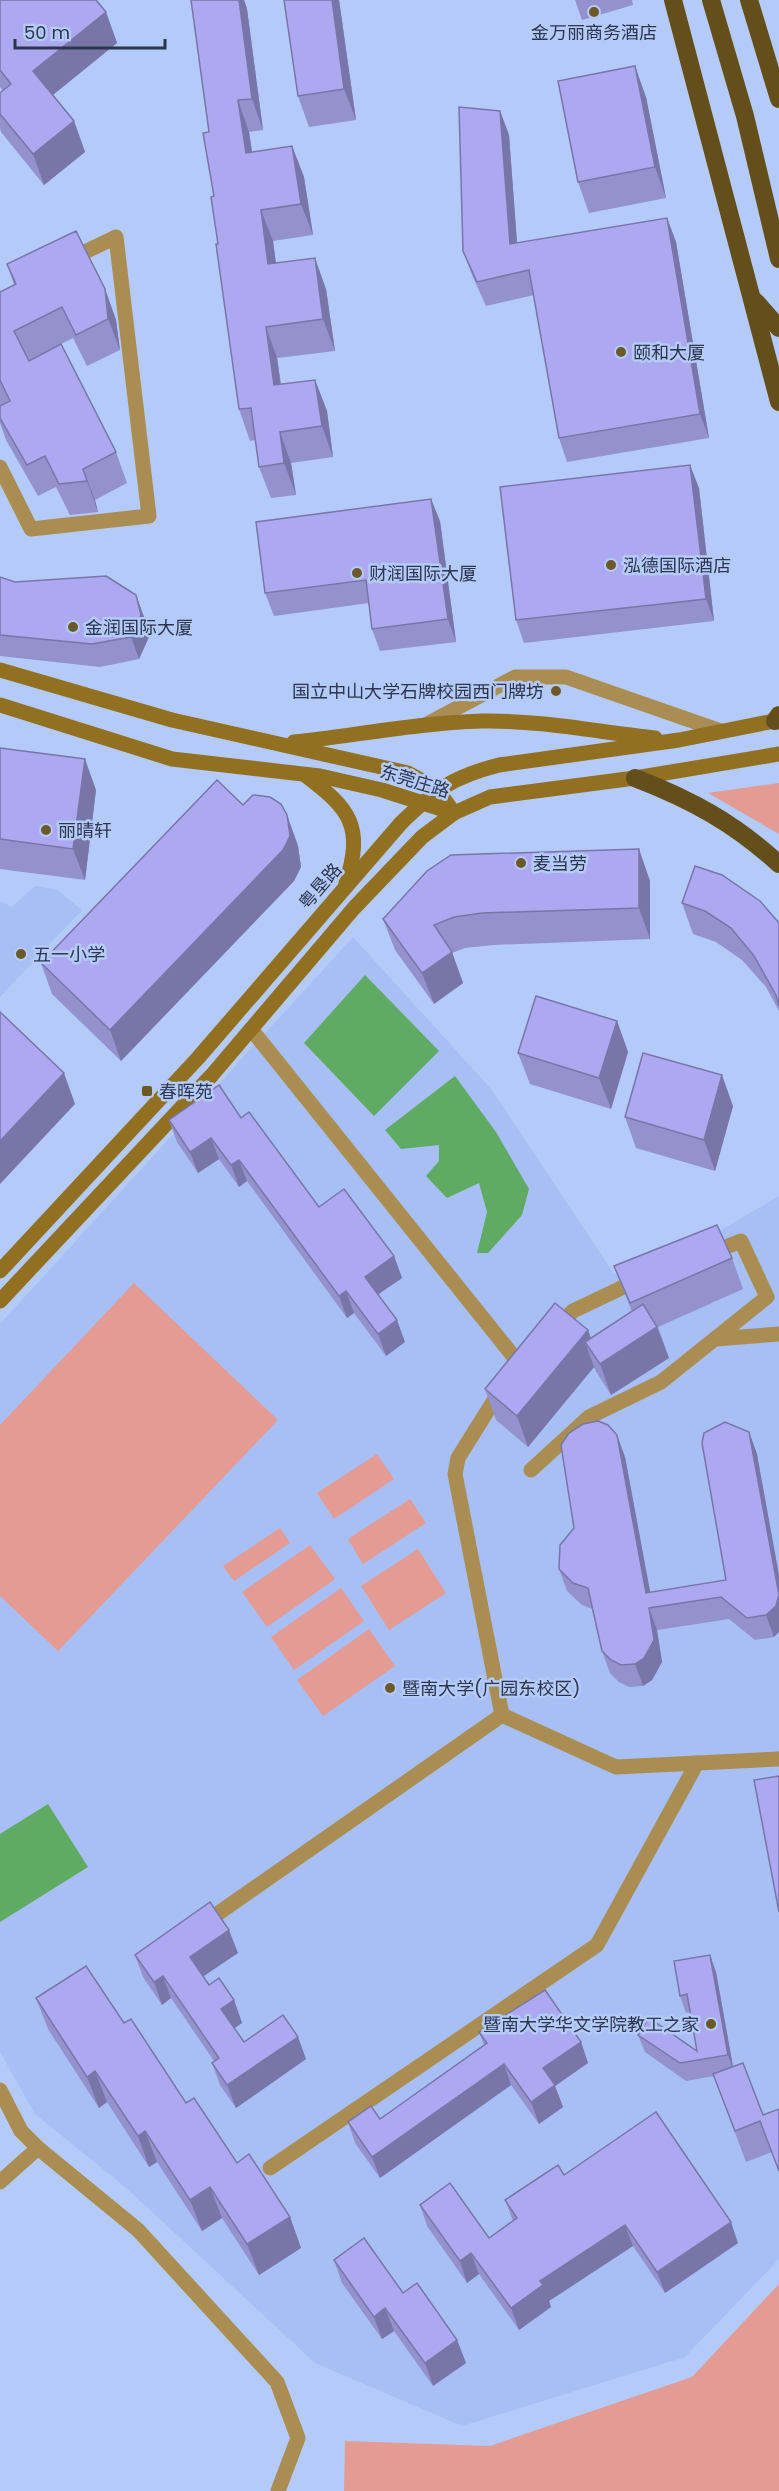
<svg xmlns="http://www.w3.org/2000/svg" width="779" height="2491" font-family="Poppins,'Noto Sans SC',sans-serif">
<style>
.built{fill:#a7bff4}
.green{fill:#e49b94}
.water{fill:#5fab64}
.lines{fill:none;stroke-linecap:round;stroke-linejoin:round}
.street{stroke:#a98d52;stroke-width:15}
.secondary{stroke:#917021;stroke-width:15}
.highway{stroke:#644e19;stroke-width:18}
.wall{fill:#9491cf}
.shaded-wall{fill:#7876a9}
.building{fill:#aca9f1;stroke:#7876a9;stroke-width:1.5}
.poi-dot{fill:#6d5827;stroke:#b4caf9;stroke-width:2}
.labels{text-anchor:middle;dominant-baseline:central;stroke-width:5;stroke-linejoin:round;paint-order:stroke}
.poi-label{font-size:18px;fill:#2b354d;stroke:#b4caf9;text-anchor:start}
.street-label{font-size:18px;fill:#2b354d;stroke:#b4caf9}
</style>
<rect width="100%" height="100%" fill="#b4caf9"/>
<g class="built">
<path d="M35 886 58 890 82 910 0 997V901L12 907Z"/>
<path d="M353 937 491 1089 614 1274 723 1229 779 1196V2259L685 2357 462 2426 315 2363 124 2186 35 2114 0 2052V1324Z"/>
</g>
<g class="green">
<path d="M779 783V834L708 793Z"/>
<path d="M134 1283 278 1420 58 1651 0 1596V1425Z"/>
<path d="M377 1454 394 1479 334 1519 317 1493Z"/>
<path d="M410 1499 426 1523 363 1564 348 1539Z"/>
<path d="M280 1528 290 1543 234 1581 223 1566Z"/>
<path d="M310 1545 335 1579 267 1627 242 1592Z"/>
<path d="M418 1549 446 1593 389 1630 361 1586Z"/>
<path d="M341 1588 364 1621 294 1670 271 1637Z"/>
<path d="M369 1629 395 1666 323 1716 297 1680Z"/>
<path d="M779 2284V2491H344L345 2441 490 2446 692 2377Z"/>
</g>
<g class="water">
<path d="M365 975 439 1051 374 1116 304 1043Z"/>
<path d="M455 1076 496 1132 529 1189 522 1215 488 1253H477L487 1212 479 1183 447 1198 426 1176 439 1161V1145L401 1149 385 1130Z"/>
<path d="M48 1804 88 1867 0 1922V1834Z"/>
</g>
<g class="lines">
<g class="street">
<path d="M0 467 31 529 149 516 116 237 68 260"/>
<path d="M427 724 515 677H566L721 731"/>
<path d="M556 1327 573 1311 638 1280"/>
<path d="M715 1339 779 1334"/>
<path d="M531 1470 589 1417 661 1382 767 1297 741 1241 708 1254"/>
<path d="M502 1715 616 1767 779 1759"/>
<path d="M203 1924 502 1715 455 1474 458 1458 518 1362 251 1029"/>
<path d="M0 2090 21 2131 38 2148 0 2182"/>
<path d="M38 2148 138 2230 277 2382 298 2438 278 2491"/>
<path d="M270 2168 597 1945 697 1763"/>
</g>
<g class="secondary">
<path d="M0 670 172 720 408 773 437 789 454 813"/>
<path d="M0 705 172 759 320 776 382 790 454 813"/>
<path d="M294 742C357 735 419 723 482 721 539 720 598 732 655 738"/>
<path d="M305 775C350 809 364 826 346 883"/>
<path d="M0 1271 198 1058 401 823C435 790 452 777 499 765L679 740 779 720"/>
<path d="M0 1301 212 1075 354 908 422 837 454 813 490 797 635 778 779 754"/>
</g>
<g class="highway">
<path d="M673 0 779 402"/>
<path d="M711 0 745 116 779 259"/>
<path d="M749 0 779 99"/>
<path d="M756 302 779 328"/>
<path d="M775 721 779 715"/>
<path d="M635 778C692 800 734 823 779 864"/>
</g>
</g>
<g class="wall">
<path d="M0 0 106 12 117 43 53 95 74 121 85 152 44 185 1 132 0 128V93L3 91 0 87Z"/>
<path d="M191 0H244L247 9 263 130 249 132 252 152 292 146 304 177 313 235 273 241 276 263 326 289 335 351 277 358 281 384 315 380 327 411 333 457 291 463 296 495 271 498 259 467 256 440 250 441 239 409 218 244 209 132Z"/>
<path d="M339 0 356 120 309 127 298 96Z"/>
<path d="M575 0H632L633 5 582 20Z"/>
<path d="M646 97 666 198 589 213 578 182Z"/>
<path d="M500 111 509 135 517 243 667 218 676 242 709 438 567 462 559 438 534 295 486 306 472 275 463 251Z"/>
<path d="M7 264 105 289 116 320 120 350 87 366 73 338 61 344 116 452 127 483 95 500 98 512 70 515 56 487 38 496 6 440 0 423V292L14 285Z"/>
<path d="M699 488 714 621 524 643 516 620Z"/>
<path d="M440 521 456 642 380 651 372 629 369 603 274 616 265 593Z"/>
<path d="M0 577 15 582 136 595 144 617 149 637 139 659 100 667 0 656Z"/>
<path d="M0 748 96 790 85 880 0 869Z"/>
<path d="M243 805 287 815 298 846 301 867 294 881 121 1061 52 994 41 963Z"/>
<path d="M650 881V939L493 945 465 948 452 953 463 983 434 1004 395 950 383 919Z"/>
<path d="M682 903 779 923V1011L766 987 742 960 716 942 693 934Z"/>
<path d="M617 1021 628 1052 611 1109 530 1084 518 1053Z"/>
<path d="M733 1106 715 1171 636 1148 625 1117Z"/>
<path d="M241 1118 319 1207 394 1256 402 1278 378 1294 405 1342 386 1356 354 1313 347 1318 247 1181 239 1187 219 1159 198 1173 177 1142 169 1120Z"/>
<path d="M732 1258 743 1289 658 1327 669 1358 611 1395 597 1373 594 1367 528 1447 496 1420 485 1389 588 1330 591 1339 632 1312 614 1266Z"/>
<path d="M749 1432 757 1454 774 1637 755 1640 729 1619 657 1630 662 1662 652 1680 643 1686 629 1687 619 1682 610 1673 602 1651 592 1609 582 1605 567 1591 559 1569 574 1528 625 1457 650 1592 726 1580Z"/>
<path d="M238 1953 203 1976 209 1985 234 2000 242 2023 234 2028 244 2042 306 2059 236 2108 220 2085 212 2063 214 2061 171 1998 162 2005 143 1977 135 1955Z"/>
<path d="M716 1972 733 2067 763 2115 779 2109V2172L772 2152 746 2162 714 2076 686 2081 645 2052 638 2035 697 2051 690 2012 686 2013 680 1996Z"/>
<path d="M36 1998 124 2023 186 2103 237 2163 290 2217 301 2248 259 2275 222 2218 202 2231 157 2162 149 2167 107 2102 99 2108 48 2029Z"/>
<path d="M479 2032 581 2042 588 2063 555 2086 563 2107 539 2124 511 2085 380 2178 355 2143 348 2122 380 2119 484 2045Z"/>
<path d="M564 2175 738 2243 665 2293 633 2246 549 2301 551 2307 519 2330 479 2274 467 2283 427 2226 420 2205 489 2238 513 2221 505 2200Z"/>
<path d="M334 2260 403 2293 457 2340 466 2363 433 2386 394 2331 382 2339 342 2283Z"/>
</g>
<g class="shaded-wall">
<path d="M239 0H244L247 9 263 130 252 99Z"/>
<path d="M332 0H339L356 120 344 89Z"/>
<path d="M106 12 117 43 44 102 33 71Z"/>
<path d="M635 66 646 97 666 198 655 167Z"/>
<path d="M238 100 249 132 257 184 246 153Z"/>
<path d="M500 111 509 135 519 269 510 244Z"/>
<path d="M74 121 85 152 44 185 33 154Z"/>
<path d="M292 146 304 177 313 235 301 204Z"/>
<path d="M261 210 273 241 280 295 268 264Z"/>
<path d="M667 218 676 242 709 438 700 414Z"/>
<path d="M315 258 326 289 335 351 323 319Z"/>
<path d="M105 289 116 320 120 350 108 319Z"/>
<path d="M266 327 277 358 285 416 274 385Z"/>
<path d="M315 380 327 411 333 457 322 426Z"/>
<path d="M280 432 291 463 296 495 284 463Z"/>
<path d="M690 465 699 488 714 621 706 599Z"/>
<path d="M83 469 95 500 98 512 87 481Z"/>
<path d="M431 499 440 521 456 642 448 619Z"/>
<path d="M136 595 144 617 149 637 139 659 131 637Z"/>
<path d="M85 759 96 790 85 880 73 849Z"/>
<path d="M287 815 298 846 301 867 294 881 121 1061 110 1030Z"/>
<path d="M639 849 650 881V939L639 908Z"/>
<path d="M452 952 463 983 434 1004 422 973Z"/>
<path d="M617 1021 628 1052 611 1109 599 1078Z"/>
<path d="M64 1073 75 1104 0 1184V1141Z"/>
<path d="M722 1075 733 1106 715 1171 704 1140Z"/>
<path d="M211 1138 219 1159 198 1173 190 1152Z"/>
<path d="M239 1160 247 1181 239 1187 231 1165Z"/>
<path d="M394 1256 402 1278 373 1298 365 1277Z"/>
<path d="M346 1291 354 1313 347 1318 339 1296Z"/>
<path d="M397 1320 405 1342 386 1356 378 1334Z"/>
<path d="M657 1327 669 1358 611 1395 600 1364Z"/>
<path d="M588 1330 599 1361 585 1342 594 1367 528 1447 517 1416Z"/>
<path d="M749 1432 757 1454 779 1575V1632L774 1637 766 1615Z"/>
<path d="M617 1435 625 1457 653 1607 646 1593Z"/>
<path d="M649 1608 657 1630 662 1662 652 1680 643 1686 635 1664Z"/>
<path d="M229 1930 238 1953 198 1980 190 1957Z"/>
<path d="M710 1955 716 1972 734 2072 728 2055Z"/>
<path d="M163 1976 171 1998 162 2005 154 1982Z"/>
<path d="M234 2000 242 2023 230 2031 221 2009Z"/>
<path d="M298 2037 306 2059 236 2108 227 2085Z"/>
<path d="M581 2042 588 2063 555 2086 563 2107 539 2124 531 2102 543 2068Z"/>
<path d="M504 2064 511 2085 380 2178 372 2157Z"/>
<path d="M95 2071 107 2102 99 2108 87 2077Z"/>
<path d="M145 2131 157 2162 149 2167 138 2136Z"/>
<path d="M210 2187 222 2218 202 2231 190 2200Z"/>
<path d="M290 2217 301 2248 259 2275 247 2244Z"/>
<path d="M731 2222 738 2243 665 2293 657 2272Z"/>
<path d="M625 2225 633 2246 549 2301 551 2307 519 2330 511 2308 540 2281Z"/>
<path d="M471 2253 479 2274 467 2283 460 2261Z"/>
<path d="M385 2308 394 2331 382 2339 374 2317Z"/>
<path d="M457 2340 466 2363 433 2386 425 2363Z"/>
</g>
<g class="building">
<path d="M0 0H96L106 12 33 71 74 121 33 154 0 114V93L11 84 0 70Z"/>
<path d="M191 0H239L252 99 238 100 246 153 292 146 301 204 261 210 268 264 315 258 323 319 266 327 274 385 315 380 322 426 280 432 284 463 259 467 251 408 239 409 216 244H218L211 197 214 196 203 133 209 132Z"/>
<path d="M284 0H332L344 89 298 96Z"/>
<path d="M635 66 655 167 578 182 558 81Z"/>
<path d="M459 107 500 111 510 244 667 218 700 414 559 438 529 270 477 282 463 251Z"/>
<path d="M76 231 105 289 108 319 76 335 62 307 14 331 29 361 61 344 116 452 83 469 87 481 59 484 45 456 27 465 0 418V406L10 401 0 380V292L16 284 7 264Z"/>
<path d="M690 465 706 599 516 620 500 487Z"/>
<path d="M431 499 448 619 372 629 366 580 265 593 256 522Z"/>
<path d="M106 576 136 595 141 615 131 637 92 644 0 635V577L15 582Z"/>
<path d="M0 748 85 759 73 849 0 839Z"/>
<path d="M217 780 243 805 253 795 270 797 281 804 287 815 290 836 283 850 110 1030 41 963Z"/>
<path d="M639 849V908L482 913 454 917 434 925 452 952 422 973 383 919 427 871 451 855Z"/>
<path d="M695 866 722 875 760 901 779 923V1006L776 995 754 956 731 928 705 911 682 903Z"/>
<path d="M536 996 617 1021 599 1078 518 1053Z"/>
<path d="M0 1012 64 1073 0 1141Z"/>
<path d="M643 1053 722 1075 704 1140 625 1117Z"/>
<path d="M219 1085 241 1118 249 1112 319 1207 344 1189 394 1256 365 1277 397 1320 378 1334 346 1291 339 1296 239 1160 231 1165 211 1138 190 1152 169 1120Z"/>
<path d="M717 1225 732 1258 630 1303 614 1266Z"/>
<path d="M555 1303 588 1330 517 1416 485 1389Z"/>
<path d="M643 1304 657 1327 600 1364 585 1342Z"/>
<path d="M598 1421 608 1425 617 1435 646 1593 726 1580 702 1443 704 1433 725 1422 749 1432 779 1595 776 1606 766 1615 747 1618 721 1597 649 1608 654 1640 644 1658 635 1664 621 1665 611 1660 602 1651 588 1588 573 1583 559 1569 560 1545 574 1528 561 1445 569 1433 583 1424Z"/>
<path d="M779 1776V1912L754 1780Z"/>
<path d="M210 1902 229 1930 190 1957 209 1985 219 1978 234 2000 221 2009 244 2042 283 2015 298 2037 227 2085 212 2063 219 2058 163 1976 154 1982 135 1955Z"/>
<path d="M710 1955 728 2055 680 2063 638 2035 649 2018 697 2051 687 1994 680 1996 674 1961Z"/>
<path d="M86 1966 124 2023 131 2019 186 2103 194 2098 237 2163 249 2154 290 2217 247 2244 210 2187 190 2200 145 2131 138 2136 95 2071 87 2077 36 1998Z"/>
<path d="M545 1990 581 2042 543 2068 555 2085 531 2102 504 2064 372 2157 348 2122 371 2106 380 2119 487 2043 479 2032Z"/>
<path d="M743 2063 763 2115 779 2109V2171L760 2121 735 2131 713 2074Z"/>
<path d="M656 2112 731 2222 657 2272 625 2225 540 2281 543 2285 511 2308 471 2253 460 2261 420 2205 450 2183 489 2238 517 2218 505 2200 558 2165 564 2175Z"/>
<path d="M364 2238 403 2293 417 2283 457 2340 425 2363 385 2308 374 2317 334 2260Z"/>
</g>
<g class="poi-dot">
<circle cx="594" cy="12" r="6"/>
<circle cx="621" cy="352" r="6"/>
<circle cx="611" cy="565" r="6"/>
<circle cx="357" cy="573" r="6"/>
<circle cx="73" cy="627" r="6"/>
<circle cx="556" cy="691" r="6"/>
<circle cx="46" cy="830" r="6"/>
<circle cx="521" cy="863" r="6"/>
<circle cx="21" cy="954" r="6"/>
<rect x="141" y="1085" width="12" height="12" rx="3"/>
<circle cx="390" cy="1688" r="6"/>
<circle cx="711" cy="2024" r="6"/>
</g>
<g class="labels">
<g class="poi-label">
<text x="594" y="32" text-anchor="middle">金万丽商务酒店</text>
<text x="633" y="352">颐和大厦</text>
<text x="623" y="565">泓德国际酒店</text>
<text x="369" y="573">财润国际大厦</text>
<text x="85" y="627">金润国际大厦</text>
<text x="544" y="691" text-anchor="end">国立中山大学石牌校园西门牌坊</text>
<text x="58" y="830">丽晴轩</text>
<text x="533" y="863">麦当劳</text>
<text x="33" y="954">五一小学</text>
<text x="159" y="1091">春晖苑</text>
<text x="402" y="1688">暨南大学(广园东校区)</text>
<text x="699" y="2024" text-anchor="end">暨南大学华文学院教工之家</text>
</g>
<g class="street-label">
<text transform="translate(415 781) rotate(17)">东莞庄路</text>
<text transform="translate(320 886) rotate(-49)">粤垦路</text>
</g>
</g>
<path d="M15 39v9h150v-9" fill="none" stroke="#2b354d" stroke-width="3"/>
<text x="24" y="39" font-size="18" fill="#2b354d" stroke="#b4caf9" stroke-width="4.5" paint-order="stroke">50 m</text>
</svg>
